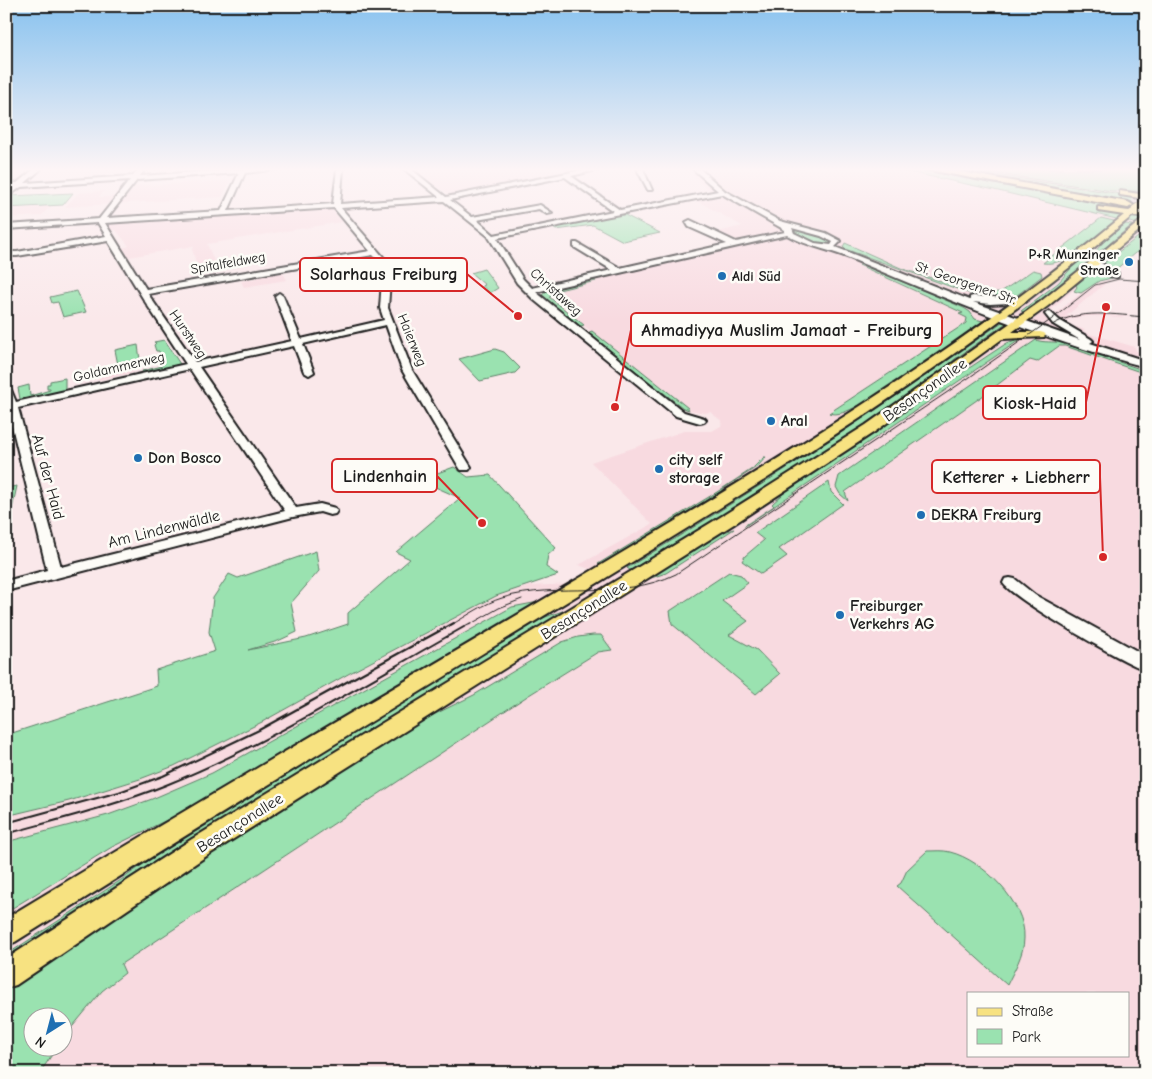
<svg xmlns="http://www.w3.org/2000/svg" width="1152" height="1079" font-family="'Comic Neue',sans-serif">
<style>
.built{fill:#f8dae0;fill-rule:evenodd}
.green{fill:#9ae2b0;stroke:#5b7f66}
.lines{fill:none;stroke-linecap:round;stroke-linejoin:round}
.highway-tunnel{stroke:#d9c9cb;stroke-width:10;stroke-dasharray:10 5;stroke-linecap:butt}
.minor-casing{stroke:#1c1c1c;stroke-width:4}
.major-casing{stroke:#1c1c1c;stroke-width:4}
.highway-casing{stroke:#1c1c1c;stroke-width:4}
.minor{fill:#fdfcf7;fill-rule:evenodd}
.major{fill:#f7e281;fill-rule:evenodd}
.highway{fill:#f7e281;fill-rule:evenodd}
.tram-far1{stroke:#1c1c1c;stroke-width:1}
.tram{stroke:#1c1c1c;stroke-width:2}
.major-bridge-casing{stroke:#1c1c1c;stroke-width:10;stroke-linecap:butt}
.major-bridge{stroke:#f7e281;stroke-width:8}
.poi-dot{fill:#1f6fb2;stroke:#fdfcf7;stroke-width:2}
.labels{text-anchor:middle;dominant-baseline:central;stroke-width:5;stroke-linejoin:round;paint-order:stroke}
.far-poi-label{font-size:14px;font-weight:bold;fill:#1c1c1c;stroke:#fdfcf7;text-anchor:end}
.far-street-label{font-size:14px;fill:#1c1c1c;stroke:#fdfcf7}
.street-label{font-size:16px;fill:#1c1c1c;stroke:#fdfcf7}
.poi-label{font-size:16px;font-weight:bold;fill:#1c1c1c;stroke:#fdfcf7;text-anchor:start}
.leader{fill:none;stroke:#d62828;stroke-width:2}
.callout-dot{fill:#d62828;stroke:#fdfcf7;stroke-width:2}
.callout{fill:#fdfcf7;stroke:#d62828;stroke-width:2}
.callout-label{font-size:18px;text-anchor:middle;font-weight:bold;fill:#1c1c1c}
</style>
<rect width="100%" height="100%" fill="#fae8ea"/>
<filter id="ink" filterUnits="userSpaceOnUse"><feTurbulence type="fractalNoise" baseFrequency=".02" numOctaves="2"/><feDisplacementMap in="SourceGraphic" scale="10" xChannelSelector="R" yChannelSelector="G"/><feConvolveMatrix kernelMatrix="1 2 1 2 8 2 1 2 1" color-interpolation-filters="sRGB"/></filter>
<g filter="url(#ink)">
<g class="built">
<path d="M412 169H588L449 195Z"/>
<path d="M688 169H894L970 187 992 189 1146 226V231L1112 257 1113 271 1077 287 1051 310 1055 314 1092 284 1112 278 1066 316 1091 314 1134 317 1089 316 1073 318 1063 322 1072 328 1077 327 1085 330 1083 332 1135 347 1136 351 1146 354V371L1062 343 1043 342 1036 340 839 475 836 487 848 500 845 493 984 395 1030 360 1037 362 1059 346H1065L1146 374V1073H40L57 1047 62 1046 64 1036 102 991 125 973 121 964 529 695 598 652 611 650 601 635 413 725 175 853 156 856 6 955V912L414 662 212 773 152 799 108 815 6 842V816L69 801 140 779 174 766 228 739 496 596 529 586 573 584 594 571 579 565 652 524 591 462 684 431H712L721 426 722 421 710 412 705 413 689 410 548 297 557 294 554 291 596 281 588 277 727 243 710 234 742 226 692 198 715 192 702 185ZM854 246 868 255 917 274 979 293 1001 292 1013 297 1004 294 998 297 983 296 950 287 845 249ZM1087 256 1090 263 1022 311 1058 283ZM861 264 964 308 975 319 888 390 871 396 849 410 829 413 966 323 967 318 964 313ZM1001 322 930 381 831 447 628 568 720 512 746 492 900 393ZM1023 338 746 526H745L774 506 772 504 794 484ZM763 462 723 489 706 505 599 564 717 492ZM829 483 831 492 843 505 778 549 787 555 745 556 764 540 756 533ZM968 993H1128V1055H968Z"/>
<path d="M230 181 222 197 65 207 78 193 104 191 99 197H108L125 195 133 186Z"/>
<path d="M51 206 41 216 6 218V209Z"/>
<path d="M329 208 332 209 342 222 207 244 215 263 197 266 192 249 194 248 193 246 129 257 122 248 129 246 116 230H109L106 225Z"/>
<path d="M272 272 274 274 283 273 287 280 244 287 241 281 257 278 256 274Z"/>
<path d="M132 362 135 372 99 380 97 370Z"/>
</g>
<g class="green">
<path d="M894 169 928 171 1146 210V226L990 189Z"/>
<path d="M950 169H956L1141 197 1135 202Z"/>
<path d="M966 169H1146V191H1112Z"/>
<path d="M73 193 63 205 6 208V199L10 196Z"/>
<path d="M623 214 660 233 623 241 593 225 556 230 551 227Z"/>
<path d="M1101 218 1118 222C1099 236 1067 267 1043 263Z"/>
<path d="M1126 224 1132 225 1110 243 1105 251 1094 260 1092 255 1108 237Z"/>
<path d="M798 229 809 230 832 243C820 247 802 240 792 232Z"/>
<path d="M1146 231V251L1135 253 1114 271 1120 274 1101 265Z"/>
<path d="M845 243 903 269 979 293 1001 292 1033 270 1041 272 1042 276 1016 296 1004 294 990 297 974 295 845 249 843 247Z"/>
<path d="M1087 256 1091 263 1027 313 1021 311 1058 283 1075 264Z"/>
<path d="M859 265H863L964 308 970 312 975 319 983 321 888 390C871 395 845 419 829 413L966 323 967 318 959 314 963 313Z"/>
<path d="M484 269 498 288 490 293 482 286 485 285 471 273Z"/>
<path d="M1096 269 1101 270 1112 278 1099 281 1081 293 1074 291 1077 287 1076 285Z"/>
<path d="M594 280 596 281 555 291 558 295 549 297 584 325 578 327 542 295 548 290Z"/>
<path d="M77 291 86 312 63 317 58 302 52 303 50 297Z"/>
<path d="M1002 322 1006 323 955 359 930 381 831 447 634 573 627 568C754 491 881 409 1002 322Z"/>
<path d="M592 331 688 408 689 410 683 408 587 333Z"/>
<path d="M1024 337 745 526H744L774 506 772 504 794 484 1007 343Z"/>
<path d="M164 340 180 364 144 374 142 371 162 366 161 363 159 364 157 357H160L159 351H156L154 345 156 343 154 342Z"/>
<path d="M1036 340C1044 343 1052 341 1062 343L1146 371V374L1065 346H1059L1037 362 1030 360 984 395 845 492 848 501 840 494 836 487 839 476Z"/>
<path d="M138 345 140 360 118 365 115 350Z"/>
<path d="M495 349 504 352 520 368 515 373 480 381 459 359Z"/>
<path d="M65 378V392L27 400 20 399 18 388 29 385 30 396 50 390V388H47V384H50V381Z"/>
<path d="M764 457H766L758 466 723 489 706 505 604 566 598 564 717 492 752 469Z"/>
<path d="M454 467 468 477 490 475 556 548 548 555 546 567 558 575 496 596 350 673 262 722 174 766 140 779 69 801 6 816V735L157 686 156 670 215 651 209 632 213 598 229 574 238 578 316 551 319 571 291 603 297 632 278 641 248 650 306 638 348 624V613L410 559 396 552 460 498 433 486 432 475Z"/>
<path d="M829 482 831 492 843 504 779 549 787 556 761 574 742 561 745 556 764 540 755 533Z"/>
<path d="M17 486 9 523 6 524V488Z"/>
<path d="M734 529 666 573 648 579 720 533Z"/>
<path d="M729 572 741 575 748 583 722 601 748 621 729 635 757 650 780 674 756 694 672 624 670 611Z"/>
<path d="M544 601 195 806 112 847 6 912V842L108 815 152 799 212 773 512 607Z"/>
<path d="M571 608 573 609 6 961V955L121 880 220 810 537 620Z"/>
<path d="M593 635H601L612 650 598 652 529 695 121 964 125 973 102 991 63 1038 62 1016H32V1046L57 1047 40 1073H6V985L388 740 413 725 474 695 562 642 578 637Z"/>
<path d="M927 851C935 851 943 850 950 852 983 860 1026 903 1024 938 1024 955 1014 970 1007 985L897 886 901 883 907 870Z"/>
</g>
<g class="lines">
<path class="highway-tunnel" d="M1132 203 1146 205"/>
<g class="minor-casing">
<g id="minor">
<path d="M34 169H41L25 183 133 176 139 169H145L140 176 239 169H277L245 173 228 211 333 204 337 169H343L340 204 439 197 404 169H411L446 197 587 169H601L571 176 620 210 718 191 693 169H700L725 191 780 221 826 233 841 241 835 247 970 300V297L973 296 1012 298V302L1009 303 990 304 973 302 1080 340 1053 324 1045 314 1049 311 1059 320 1091 339 1093 341 1090 343 1146 361V367C1046 341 949 300 854 260 832 250 808 247 787 235L536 292 684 412 704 418 706 420 704 422 700 423 676 416 534 300 517 283 488 236 444 201 341 208 391 266 388 308 412 370 471 467 469 470H461L459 467 402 370 386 325 303 344 314 372 309 375 304 372 294 346 199 367 296 508 320 504 335 508 337 511 335 514 330 515 320 512 293 517 6 591V581L47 570 8 410H6V387L11 390 16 402 186 364 144 300 108 241 17 256H6V252H17L106 236 98 223 6 229V225L99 219 130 180 21 187 6 198V192L12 187 6 188V184L17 183ZM239 173 221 211 107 218 137 180ZM565 177 613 211 494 235 477 220 539 209 547 214 552 213 540 205 472 217 450 200ZM722 194 785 230V232L736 242 690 220 686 222 689 227 727 244 620 268 577 243H574V247L612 270 532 288 523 279 497 238ZM334 208 370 251 146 289 105 223ZM792 228 821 236 833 242 831 245 815 243 794 233ZM373 255 383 266 380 308 384 320 301 339 283 296 279 293 275 296 292 341 195 362 148 294ZM190 369 285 511 61 567 18 408Z"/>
<path d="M637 169H643L652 190H648Z"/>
<path d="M1084 249H1090L1094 259 1118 273V277C1105 278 1088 262 1083 251Z"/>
<path d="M1010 578 1015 579 1035 595 1146 656V670C1125 664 1012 598 1003 583L1005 579Z"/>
</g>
</g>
<g class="major-casing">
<g id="major">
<path d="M1120 191 1146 195V199L1120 195Z"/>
<path d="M1098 207 1129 211 1136 207 1140 209 1137 212 1143 215 1139 217 1132 216C963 360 780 472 591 587 399 705 206 822 15 942L6 946V918C197 802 391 690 583 576 770 465 956 354 1124 215L1098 211Z"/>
<path d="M1143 219H1146V225L1048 306 1012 332H1040L1044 333 1046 335 1044 337 1002 339 876 431 734 524 208 855 16 985 6 988V959L192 839 722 516 866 425 1040 302Z"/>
</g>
</g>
<g class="highway-casing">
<path id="highway" d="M924 169H945L1128 202 1133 205 1128 208Z"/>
</g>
<use href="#minor" class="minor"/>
<use href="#major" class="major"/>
<use href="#highway" class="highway"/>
<g class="tram-far1">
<path d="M1052 325C1080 308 1115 315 1146 317"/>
<path d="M451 625C467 616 485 603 502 598 559 581 621 601 676 574L967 379 1052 319 1095 285 1119 279 1146 281"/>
<path d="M469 625 499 608 522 599"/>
</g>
<g class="tram">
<path d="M6 823 119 792 163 776 259 730 454 623"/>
<path d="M6 834C60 819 114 806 166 785 273 742 371 679 471 623"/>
</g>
<g class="major-bridge-casing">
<path id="major-bridge" d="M1136 209 1146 203"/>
</g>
<use href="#major-bridge" class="major-bridge"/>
</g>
</g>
<linearGradient id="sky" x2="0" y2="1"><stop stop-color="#88c2ef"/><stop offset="0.53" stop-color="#fdf5f6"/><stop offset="1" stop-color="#fdf5f6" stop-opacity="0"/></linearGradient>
<rect width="1152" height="320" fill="url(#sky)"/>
<g class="poi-dot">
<circle cx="1129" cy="262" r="5"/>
<circle cx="722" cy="276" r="5"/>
<circle cx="771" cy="421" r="5"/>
<circle cx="138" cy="458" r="5"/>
<circle cx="659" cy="469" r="5"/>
<circle cx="921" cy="515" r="5"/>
<circle cx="840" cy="615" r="5"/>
</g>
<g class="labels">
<g class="far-poi-label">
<text x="1119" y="254">P+R Munzinger<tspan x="1119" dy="16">Straße</tspan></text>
<text x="732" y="276" text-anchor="start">Aldi Süd</text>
</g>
<g class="far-street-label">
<text transform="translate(228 263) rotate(-10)">Spitalfeldweg</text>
<text transform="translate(966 283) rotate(19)">St. Georgener Str.</text>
<text transform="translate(556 292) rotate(42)">Christaweg</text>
<text transform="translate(188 334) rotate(56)">Hurstweg</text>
<text transform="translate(412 340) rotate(68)">Haierweg</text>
<text transform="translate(119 367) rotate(-13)">Goldammerweg</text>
</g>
<g class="street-label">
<text transform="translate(925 390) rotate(-35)">Besançonallee</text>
<text transform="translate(48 477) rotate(75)">Auf der Haid</text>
<text transform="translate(164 529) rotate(-14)">Am Lindenwäldle</text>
<text transform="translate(584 610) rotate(-32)">Besançonallee</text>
<text transform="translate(240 823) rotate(-32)">Besançonallee</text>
</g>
<g class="poi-label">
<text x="781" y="421">Aral</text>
<text x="148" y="458">Don Bosco</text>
<text x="669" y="460">city self<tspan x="669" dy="18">storage</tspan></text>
<text x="931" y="515">DEKRA Freiburg</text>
<text x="850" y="606">Freiburger<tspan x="850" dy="18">Verkehrs AG</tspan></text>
</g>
</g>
<path class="leader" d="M518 316L467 274M615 407L631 330M1106 307L1086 402M482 523L437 476M1103 557L1100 477"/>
<g class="callout-dot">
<circle cx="518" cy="316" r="5"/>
<circle cx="615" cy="407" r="5"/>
<circle cx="1106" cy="307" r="5"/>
<circle cx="482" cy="523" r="5"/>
<circle cx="1103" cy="557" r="5"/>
</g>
<g class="callout">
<rect x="300" y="258" width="167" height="33" rx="5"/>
<rect x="631" y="313" width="311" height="33" rx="5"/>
<rect x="983" y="386" width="103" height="33" rx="5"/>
<rect x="332" y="459" width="105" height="33" rx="5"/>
<rect x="932" y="460" width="168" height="33" rx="5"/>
</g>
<g class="callout-label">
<text x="384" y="280">Solarhaus Freiburg</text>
<text x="787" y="336">Ahmadiyya Muslim Jamaat - Freiburg</text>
<text x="1035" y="409">Kiosk-Haid</text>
<text x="385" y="482">Lindenhain</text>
<text x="1016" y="483">Ketterer + Liebherr</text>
</g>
<rect width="1152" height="1079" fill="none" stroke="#fdfcf7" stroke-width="25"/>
<rect x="12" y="12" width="1127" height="1054" fill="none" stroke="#1c1c1c" stroke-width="2" filter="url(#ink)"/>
<rect x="967" y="992" width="162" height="65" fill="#fdfcf7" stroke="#a3a29f"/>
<rect x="977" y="1008" width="25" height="8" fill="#f7e281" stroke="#a3a29f"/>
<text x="1012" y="1016" font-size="15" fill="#1c1c1c">Straße</text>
<rect x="977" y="1029" width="25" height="15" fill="#9ae2b0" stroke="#a3a29f"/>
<text x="1012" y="1042" font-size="15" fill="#1c1c1c">Park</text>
<g transform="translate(48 1032) rotate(216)"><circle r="24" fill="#fdfcf7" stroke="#a3a29f"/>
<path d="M0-4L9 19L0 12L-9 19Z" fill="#1f6fb2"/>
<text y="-8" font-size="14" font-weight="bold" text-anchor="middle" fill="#1c1c1c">N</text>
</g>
</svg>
